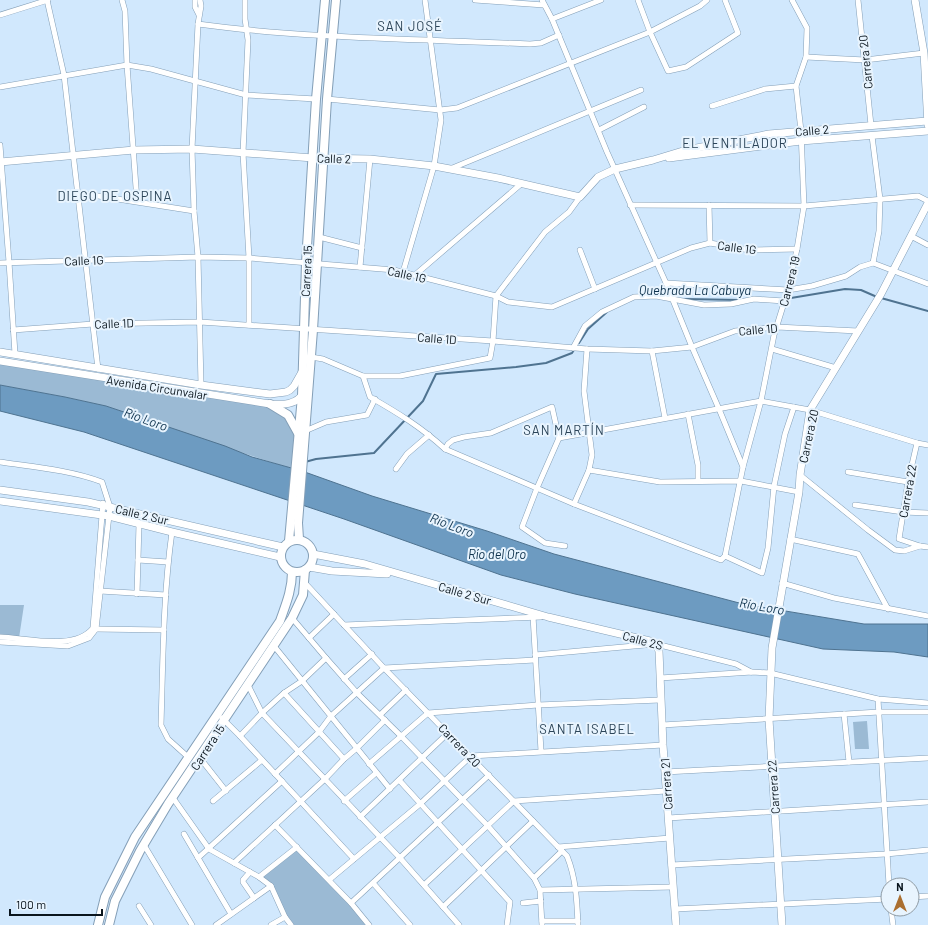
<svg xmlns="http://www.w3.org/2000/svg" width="928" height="925" font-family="Barlow,sans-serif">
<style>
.green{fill:#9bbad4}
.water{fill:#6d9bc1;stroke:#4f7390}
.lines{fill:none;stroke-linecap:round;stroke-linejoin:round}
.stream{stroke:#4f7390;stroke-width:2}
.street-casing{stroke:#849fb7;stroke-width:6}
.secondary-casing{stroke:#849fb7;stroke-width:8}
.primary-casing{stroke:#849fb7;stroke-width:10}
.street{stroke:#fff;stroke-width:5}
.secondary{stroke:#fff;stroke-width:7}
.primary{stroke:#fff;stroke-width:8}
.labels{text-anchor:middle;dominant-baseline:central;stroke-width:4;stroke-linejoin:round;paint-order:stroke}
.street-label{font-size:12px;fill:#0a151d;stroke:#e8f4fe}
.neighbourhood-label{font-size:13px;letter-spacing:1px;fill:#2c4559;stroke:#e8f4fe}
.water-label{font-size:13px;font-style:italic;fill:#0e324d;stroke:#e8f4fe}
</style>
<rect width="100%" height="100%" fill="#d1e8fd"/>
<g class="green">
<path d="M0 361 270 404 296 427 294 469C231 451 170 426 107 407 72 397 36 392 0 385Z"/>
<path d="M0 605H24L19 638 0 637Z"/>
<path d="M867 721 869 749H855L853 722Z"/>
<path d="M297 847 369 925H291L271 886 259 877Z"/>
</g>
<path class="water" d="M0 385 65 397 106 406 225 446 252 457 302 471 372 496 487 531 554 554 641 577 743 604 864 624H928V657L894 652 823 649 575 594 501 575 344 519 84 432 0 411Z"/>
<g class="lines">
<g class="stream">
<path d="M881 298 928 311"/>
<path d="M685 299 741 300"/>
<path d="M785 299 845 289 861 290 877 297"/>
<path d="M579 343 588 329 607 312"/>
<path d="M305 462 316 459 374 453 423 401 436 374 516 367 546 363 572 353 574 350"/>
</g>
<g class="street-casing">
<g id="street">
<path d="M47 0 64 75 98 369"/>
<path d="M122 0 125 11 127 65 137 201"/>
<path d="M195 0V7L199 15"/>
<path d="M200 0 201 6 198 24 192 149 194 211 198 257 201 385"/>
<path d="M245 0V19L248 40 243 153 249 258V325"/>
<path d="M475 0 544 5"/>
<path d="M542 0 552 19 607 152 666 283 692 347 719 409 743 467"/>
<path d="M638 0 650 32 668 71 686 67 738 33 725 0"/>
<path d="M858 0 871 125"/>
<path d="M0 15 48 0"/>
<path d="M552 19 601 0"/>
<path d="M198 24C308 39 419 39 530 44L541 43 559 35"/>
<path d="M806 57 865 60 924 53"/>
<path d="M0 87 127 65 151 69 246 95 316 99"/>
<path d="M327 99 440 110 457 108 650 32 700 6 707 0"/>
<path d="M712 106 765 89 796 86"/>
<path d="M599 130 644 107"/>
<path d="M872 136 880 199 879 231 873 263"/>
<path d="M0 145 9 262 15 354"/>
<path d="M450 169 641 90"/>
<path d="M79 193 194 211"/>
<path d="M630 205 804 206 918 196 928 201"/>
<path d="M709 205 710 243"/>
<path d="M911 236 928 245"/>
<path d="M319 237 362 248"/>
<path d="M580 250 595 289"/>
<path d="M0 263 198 257 249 258 394 270 496 296 508 302 552 307 691 248 710 243 749 250 797 249"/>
<path d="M360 267 370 159"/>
<path d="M403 272 434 166 441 120 425 0"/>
<path d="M415 275 521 184"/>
<path d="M666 283 788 290 812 286 846 276 860 267 873 263 928 284"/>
<path d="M13 330 93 324 200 322 493 341 587 349 652 351 692 347 735 331 777 327 858 331"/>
<path d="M573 348 585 326 602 312 634 297 656 296 704 305 731 304 754 299 784 301"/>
<path d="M772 349 836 368"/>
<path d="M652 351 665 418"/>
<path d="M311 357 323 359 363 376H400L490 358 493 341 496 296 545 232 569 212 580 197"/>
<path d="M363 376 370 397C398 413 421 427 445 449L574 504 721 560 725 556 743 467 761 401 774 335 788 290 797 249 804 206 801 131 796 86 806 57 807 28 792 0"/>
<path d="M688 414 698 465V481"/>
<path d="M305 431 326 422 367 415 375 399"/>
<path d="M559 438 761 401 810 410 917 443 928 445"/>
<path d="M559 438 537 488 522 527 545 543 565 546"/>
<path d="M917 443 908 482 899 539 920 546 928 547"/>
<path d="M445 449 448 444 453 440 464 437 491 433 552 407 559 438"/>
<path d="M0 462C34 467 70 470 102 482L110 507 96 629 89 638 68 646 0 642"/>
<path d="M396 469 407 454 429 435"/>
<path d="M589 470 660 482 741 481 799 492"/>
<path d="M848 472 908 482"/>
<path d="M800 475 868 530 895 550 904 551 920 546"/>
<path d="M574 504 589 470 592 455 584 391 587 349"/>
<path d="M855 505 903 512 928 513"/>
<path d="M172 532C163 596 163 661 161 725L168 739 188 757"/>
<path d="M790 539 858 554 888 609"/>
<path d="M725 556 762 573 768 548 774 486 785 434 794 407"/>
<path d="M138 560 168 562"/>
<path d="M305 583 384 668 567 856C576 878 577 901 578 925"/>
<path d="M782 583 834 598 928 616"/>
<path d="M100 591 166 595"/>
<path d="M137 594 139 524"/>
<path d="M533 616 541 751"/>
<path d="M292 618 326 658 357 693 401 736 487 825 534 878 540 890 542 925"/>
<path d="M344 625 541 617"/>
<path d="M96 629 164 630"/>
<path d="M0 637C27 638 75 651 93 628L103 503"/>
<path d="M309 638 334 614"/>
<path d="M274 646 390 789"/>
<path d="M535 655 656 644 736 664 751 672"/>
<path d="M660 678 752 672 770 673 878 699 928 703"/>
<path d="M344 679 372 654"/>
<path d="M248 685 262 713 400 858 459 925"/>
<path d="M284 693 344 759"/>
<path d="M878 699 889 885"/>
<path d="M844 714 849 762"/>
<path d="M380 715 406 690"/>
<path d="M222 718 240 736 354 859"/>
<path d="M662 725 879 712H928"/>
<path d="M240 736 262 713 284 693 302 681 326 658"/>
<path d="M200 758 226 791"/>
<path d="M369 764 428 713 538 705 660 700"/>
<path d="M665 772 928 758"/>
<path d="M275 774 319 732 331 716 384 668 535 660"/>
<path d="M399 780 510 902 507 925"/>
<path d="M173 798 209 849 259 877 271 886 285 917 291 925"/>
<path d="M213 801 262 760"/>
<path d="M344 801 376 773"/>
<path d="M360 817 448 733"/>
<path d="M668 818 928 802"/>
<path d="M275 825 351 903 369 925"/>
<path d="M184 834 231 914"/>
<path d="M144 845 192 925"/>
<path d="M558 847 670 838"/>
<path d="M198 858 282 781"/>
<path d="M234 863 325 779 344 759 357 748 385 720"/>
<path d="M671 865 886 854 928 850"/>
<path d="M250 872 243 880V882L254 898"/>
<path d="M259 877 297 847"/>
<path d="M534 878 562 851"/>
<path d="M329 880 420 804 471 756 663 745"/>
<path d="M373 883 410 925"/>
<path d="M424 885 514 801 666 791"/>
<path d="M540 890 673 887"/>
<path d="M912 897 928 896"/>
<path d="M351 903 489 775"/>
<path d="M523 903 541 901"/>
<path d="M139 906 151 925"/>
<path d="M443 907 533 821"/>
<path d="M675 909 888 899"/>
<path d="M891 909 893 925"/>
<path d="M542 921H578"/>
<path d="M216 925 271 886"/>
<path d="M271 925 285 917"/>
</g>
</g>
<g class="secondary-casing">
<g id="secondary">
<path d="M915 0 924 53 928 125"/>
<path d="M669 158 801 141 928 131"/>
<path d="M0 162 134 150 192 149 313 158 370 159 434 166 498 178 580 197 598 177 615 169 653 160 686 150 769 134 927 121"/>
<path d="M0 352 201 385 270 394 286 392 290 390 294 386 302 372"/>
<path d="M0 361 270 404C283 405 296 405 304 393"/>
<path d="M0 490 88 502 283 547"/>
<path d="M0 501 109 516 172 532 280 557"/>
<path d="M313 554 365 564 548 617 650 641 656 644 659 651 663 745 676 925"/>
<path d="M309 567 332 571 387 574"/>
<path d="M782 925 769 719 772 648 799 492 800 475 810 410 881 294 928 203"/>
</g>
</g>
<g class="primary-casing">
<g id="primary">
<path d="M270 404 288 415 298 433"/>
<path d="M299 539 298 523 313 330 327 99 336 0"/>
<circle cx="297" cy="556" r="16"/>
<path d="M289 541 302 396 306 263 316 99 325 0"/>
<path d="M98 925 105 897 135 837 280 621C286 604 292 590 292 572"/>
<path d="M109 925 115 901 140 851 168 804 292 618 303 595 305 570"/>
</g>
</g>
<use href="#street" class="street"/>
<use href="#secondary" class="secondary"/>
<use href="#primary" class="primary"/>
</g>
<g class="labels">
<g class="street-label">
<text transform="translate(865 62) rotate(-96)">Carrera 20</text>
<text transform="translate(812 130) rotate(-5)">Calle 2</text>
<text transform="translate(334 158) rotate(2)">Calle 2</text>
<text transform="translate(737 247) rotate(7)">Calle 1G</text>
<text transform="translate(84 260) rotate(-2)">Calle 1G</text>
<text transform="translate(306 271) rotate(-87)">Carrera 15</text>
<text transform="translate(407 274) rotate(12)">Calle 1G</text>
<text transform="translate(789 281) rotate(-76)">Carrera 19</text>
<text transform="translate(114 323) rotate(-2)">Calle 1D</text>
<text transform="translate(758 329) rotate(-5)">Calle 1D</text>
<text transform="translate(437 338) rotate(4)">Calle 1D</text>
<text transform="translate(157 387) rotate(9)">Avenida Circunvalar</text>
<text transform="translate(808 436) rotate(-78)">Carrera 20</text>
<text transform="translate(907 491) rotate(-80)">Carrera 22</text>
<text transform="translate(142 514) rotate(13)">Calle 2 Sur</text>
<text transform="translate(465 593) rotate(16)">Calle 2 Sur</text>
<text transform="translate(643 640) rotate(15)">Calle 2S</text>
<text transform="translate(460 745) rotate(46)">Carrera 20</text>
<text transform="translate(207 747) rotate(-57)">Carrera 15</text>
<text transform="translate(666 784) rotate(-94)">Carrera 21</text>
<text transform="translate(773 787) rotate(-94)">Carrera 22</text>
</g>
<g class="neighbourhood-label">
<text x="410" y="26">SAN JOSÉ</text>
<text x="735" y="143">EL VENTILADOR</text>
<text x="115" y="196">DIEGO DE OSPINA</text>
<text x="564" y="430">SAN MARTÍN</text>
<text x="587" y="729">SANTA ISABEL</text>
</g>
<g class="water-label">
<text x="695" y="290">Quebrada La Cabuya</text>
<text transform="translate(146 419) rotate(20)">Río Loro</text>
<text transform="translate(452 525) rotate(21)">Río Loro</text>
<text x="497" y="554">Río del Oro</text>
<text transform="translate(762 606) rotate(10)">Río Loro</text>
</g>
</g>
<g transform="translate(900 897)"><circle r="19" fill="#e8f4fe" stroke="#8f9ba4"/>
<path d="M0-3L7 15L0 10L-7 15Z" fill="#aa6f30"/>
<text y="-6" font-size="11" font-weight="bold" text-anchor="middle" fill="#0a151d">N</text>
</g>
<path d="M10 909v6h92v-6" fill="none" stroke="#0a151d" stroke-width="2"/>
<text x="16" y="909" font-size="12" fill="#0a151d" stroke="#e8f4fe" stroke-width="3" paint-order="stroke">100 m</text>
</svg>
